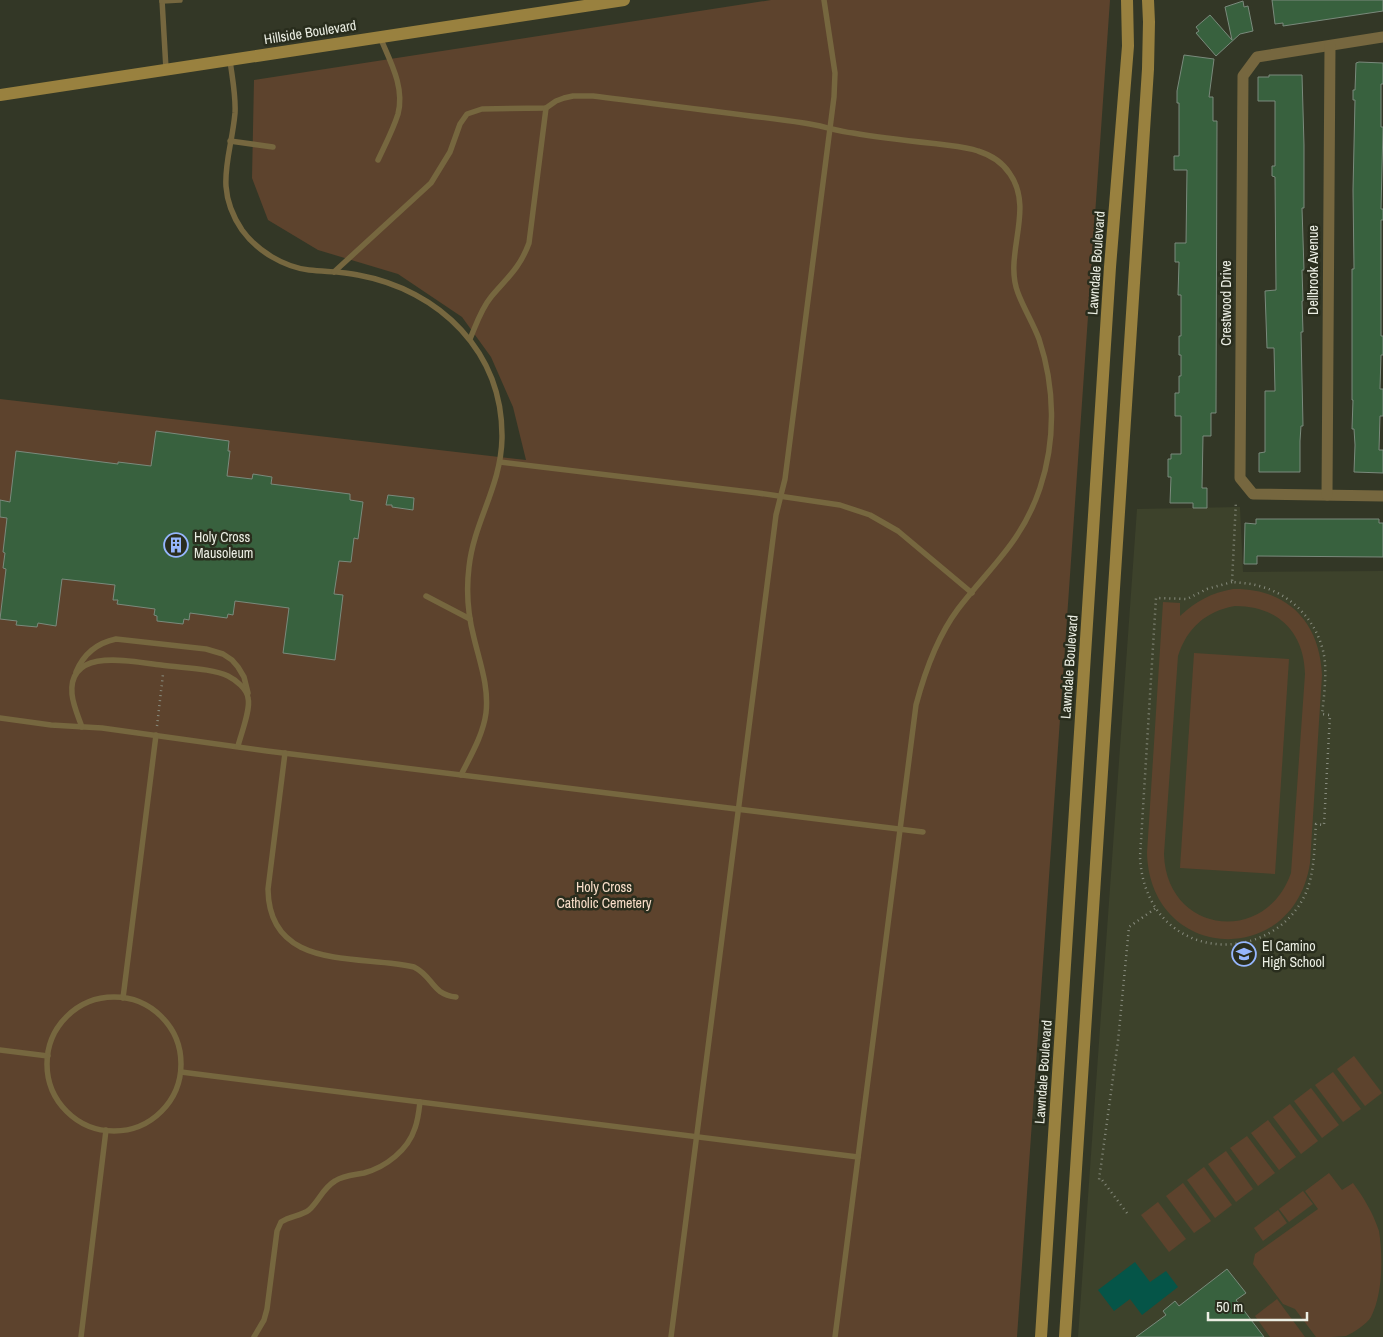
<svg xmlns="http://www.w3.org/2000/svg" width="1383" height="1337" font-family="'Archivo Narrow',sans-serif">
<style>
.built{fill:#3d422b}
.green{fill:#5d432d;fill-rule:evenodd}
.water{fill:#055548}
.building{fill:#38613e;stroke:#7a8a7c}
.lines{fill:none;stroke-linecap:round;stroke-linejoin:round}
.path{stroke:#898d7f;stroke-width:2.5;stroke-dasharray:1 4;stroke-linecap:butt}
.lane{stroke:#76673f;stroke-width:5.5}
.street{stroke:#76673f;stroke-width:11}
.secondary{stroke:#99813f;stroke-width:12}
.labels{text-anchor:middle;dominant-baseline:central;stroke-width:5;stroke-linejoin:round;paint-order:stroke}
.street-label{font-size:14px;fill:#ebeee3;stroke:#292d1d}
.poi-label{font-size:14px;fill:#ebeee3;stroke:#292d1d;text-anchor:start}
.park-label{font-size:14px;fill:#f9dec9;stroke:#292d1d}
</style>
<rect width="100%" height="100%" fill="#333726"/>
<path class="built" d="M1240 507 1243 572 1383 571V1337H1078L1137 509Z"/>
<g class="green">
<path d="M771 0H1110L1017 1337H0V399L526 460 513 407 491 357 462 317 398 274 318 250 268 220 252 178 254 80Z"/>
<path d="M1233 589C1287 588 1320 622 1322 675L1310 863C1294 970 1150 962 1147 853L1163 602 1180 603V616C1196 601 1211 593 1233 589ZM1235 606C1277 606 1304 631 1305 674L1291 873C1265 947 1166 933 1164 854L1178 656C1187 628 1206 611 1235 606Z"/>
<path d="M1194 653 1289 659 1275 874 1180 868Z"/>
<path d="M1354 1056 1382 1093 1365 1106 1337 1069Z"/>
<path d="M1333 1072 1361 1109 1343 1122 1315 1085Z"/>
<path d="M1311 1088 1339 1125 1322 1138 1294 1101Z"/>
<path d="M1290 1104 1318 1141 1301 1154 1273 1117Z"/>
<path d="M1268 1120 1296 1157 1279 1170 1251 1133Z"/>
<path d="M1247 1136 1275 1173 1258 1186 1230 1148Z"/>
<path d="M1226 1151 1253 1189 1236 1202 1208 1164Z"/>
<path d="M1204 1167 1232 1205 1215 1218 1187 1180Z"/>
<path d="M1329 1173 1342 1190 1353 1183C1364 1198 1373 1213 1379 1231 1383 1257 1383 1293 1371 1317 1367 1324 1353 1333 1346 1336 1339 1337 1324 1337 1316 1337L1295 1309 1283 1304 1253 1264 1255 1254 1318 1209 1305 1191Z"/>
<path d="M1183 1183 1211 1221 1194 1233 1166 1196Z"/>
<path d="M1303 1191 1313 1204 1289 1222 1279 1209Z"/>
<path d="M1158 1202 1186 1239 1169 1252 1141 1215Z"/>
<path d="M1278 1210 1287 1223 1263 1241 1254 1228Z"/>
<path d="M1277 1299 1305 1337H1270L1255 1316Z"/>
</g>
<path class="water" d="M1135 1262 1150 1282 1166 1271 1178 1287 1142 1315 1130 1299 1114 1311 1098 1290Z"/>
<g class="building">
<path d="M1272 0H1383V11L1283 26V23L1275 24Z"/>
<path d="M1243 1 1244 7 1248 6 1253 31 1240 34 1216 56 1196 33 1199 31 1196 27 1210 15 1232 40 1225 7Z"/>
<path d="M1184 55 1214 59 1209 97H1213V121H1217L1216 413H1211V436H1203L1202 488H1207V508H1193V503H1170L1171 477H1168V459H1171V454H1181V416H1175V393H1179V376H1181V355H1179V336H1181V295H1178L1179 262H1175V243H1186L1187 170H1174V156H1179V103H1177V91Z"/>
<path d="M1359 62 1383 63V84H1381V127H1383L1381 209H1383V220H1381V336H1383V355H1381L1380 389H1383V416H1380L1379 450H1383V473L1354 472 1355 445 1354 429H1352L1353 400H1352V269H1354L1353 190 1355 100H1353V90H1355L1356 63Z"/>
<path d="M1269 75H1302L1304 145V208H1302L1304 270H1302L1303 301H1302L1303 332H1301L1303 426H1301L1300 441V472H1259V453L1265 452V391H1275L1274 348H1267L1265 291 1276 290 1275 177 1272 176V166H1275V101H1258V77H1269Z"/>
<path d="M156 431 229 441 228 451H230L227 476 252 479 253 474 272 477 271 484 350 494V500L363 502 358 539 354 538 351 562 339 561 334 594 343 595 335 660 283 653 289 608 235 601 233 615 228 614 227 618 190 613 189 620 184 619 183 624 157 621V616L154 615 155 609 117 604 118 600H113L115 585 62 579 56 626 38 623 37 627 16 625 17 621 0 619 6 569 3 568 5 553 3 552 7 518 0 517V500L10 502 16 451 118 464V462L151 466Z"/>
<path d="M388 495 414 498 413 510 392 507V505H386Z"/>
<path d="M1256 519H1379V523H1383V557L1257 556V564H1244L1245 523 1256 524Z"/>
<path d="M1227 1269 1246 1293 1236 1300 1264 1337H1136L1166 1315 1163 1311 1175 1301 1179 1306Z"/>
</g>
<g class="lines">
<g class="path">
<path d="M1232 582 1207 589 1187 599 1156 598 1140 857C1141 875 1145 891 1155 907 1191 963 1277 954 1305 895 1315 873 1314 848 1316 824L1324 825 1330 715 1322 714C1324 698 1326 680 1325 663 1322 627 1295 595 1259 586 1250 583 1241 583 1232 582L1236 501"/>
<path d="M157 726 163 674"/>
<path d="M1127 1213 1102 1180H1099L1118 1041 1129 927 1156 908"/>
</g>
<g class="lane">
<path d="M162 0 166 69"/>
<path d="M162 1 180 0"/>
<path d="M230 60C232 77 236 95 235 113 231 158 213 187 242 230 257 251 284 267 309 270 326 272 342 271 358 275 440 290 503 352 502 438 501 487 474 521 469 567 466 591 468 615 474 638 480 663 489 687 486 713 483 735 471 755 461 775"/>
<path d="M230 141 273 147"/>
<path d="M378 160C385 145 393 130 398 114 405 87 390 61 380 37"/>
<path d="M334 272 431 183 450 152 460 124 467 114 482 109 546 108 556 101 564 98 573 96H593C663 105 733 113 804 123 820 125 836 131 853 133 881 138 910 141 938 144 952 146 966 147 978 151 991 155 1003 163 1010 174 1035 210 1003 255 1018 293 1024 309 1033 323 1039 339 1055 387 1056 440 1040 488 1022 542 991 566 958 609 937 637 925 671 916 705L835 1337"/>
<path d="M470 339C476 325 481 309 491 297 507 278 520 268 529 243L546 108"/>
<path d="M500 462 758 493 840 505 870 515 898 531 972 593"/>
<path d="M426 596 470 619"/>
<path d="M76 672C84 653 97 643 116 639L206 649 223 654 232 660 238 667 244 677 248 693"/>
<path d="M0 718 51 725 102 728 267 751 923 832"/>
<path d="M82 727C78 716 73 705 72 694 68 646 133 662 161 665 180 668 212 668 228 676 236 680 247 689 248 698 251 709 241 734 238 746"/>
<path d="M285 753 268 889C269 972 359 954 414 967 434 977 431 994 456 997"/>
<circle cx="114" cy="1064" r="67"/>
<path d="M123 998 156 735"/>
<path d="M0 1050 48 1056"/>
<path d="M181 1072 858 1157"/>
<path d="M81 1337 106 1130"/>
<path d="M254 1337 264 1320 267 1309 277 1231 281 1222C290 1216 301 1216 309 1210 319 1201 323 1188 335 1181 344 1175 354 1175 364 1173 386 1167 408 1150 415 1128 418 1120 419 1111 420 1102"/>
<path d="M671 1337 776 515 785 479 834 97 835 73 824 0"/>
</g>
<g class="street">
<path d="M1383 37 1257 57 1243 76 1240 478 1253 494 1383 496"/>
<path d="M1327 495 1330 46"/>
</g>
<g class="secondary">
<path d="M0 95 624 0"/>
<path d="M1041 1337 1110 267 1128 46 1127 0"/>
<path d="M1065 1337 1148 69 1149 22 1148 0"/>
</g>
</g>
<defs>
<g id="building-ring" transform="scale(1.25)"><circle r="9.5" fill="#292d1d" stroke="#96b6fd" stroke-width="1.5"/><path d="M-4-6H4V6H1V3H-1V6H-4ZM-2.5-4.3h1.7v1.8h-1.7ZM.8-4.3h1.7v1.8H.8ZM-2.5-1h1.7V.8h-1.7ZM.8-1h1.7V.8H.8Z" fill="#96b6fd"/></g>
<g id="school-ring" transform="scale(1.25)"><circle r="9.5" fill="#292d1d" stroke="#96b6fd" stroke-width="1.5"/><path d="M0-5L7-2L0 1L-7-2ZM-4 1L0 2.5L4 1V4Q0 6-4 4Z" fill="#96b6fd"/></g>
</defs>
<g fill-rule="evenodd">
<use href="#building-ring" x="176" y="545"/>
<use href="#school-ring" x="1244" y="954"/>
</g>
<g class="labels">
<g class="street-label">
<text transform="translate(310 32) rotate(-9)">Hillside Boulevard</text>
<text transform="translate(1096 263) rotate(-86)">Lawndale Boulevard</text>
<text transform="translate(1313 270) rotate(-90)">Dellbrook Avenue</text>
<text transform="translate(1226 303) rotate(-90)">Crestwood Drive</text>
<text transform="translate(1069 667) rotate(-86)">Lawndale Boulevard</text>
<text transform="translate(1043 1072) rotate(-86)">Lawndale Boulevard</text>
</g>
<g class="poi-label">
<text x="194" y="537">Holy Cross<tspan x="194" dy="16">Mausoleum</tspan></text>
<text x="1262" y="946">El Camino<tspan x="1262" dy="16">High School</tspan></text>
</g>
<g class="park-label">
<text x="604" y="887">Holy Cross<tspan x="604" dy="16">Catholic Cemetery</tspan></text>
</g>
</g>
<path d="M1208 1312v8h99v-8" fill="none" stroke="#ebeee3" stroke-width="2.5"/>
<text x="1216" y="1312" font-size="15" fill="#ebeee3" stroke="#292d1d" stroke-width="4" paint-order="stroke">50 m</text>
</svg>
